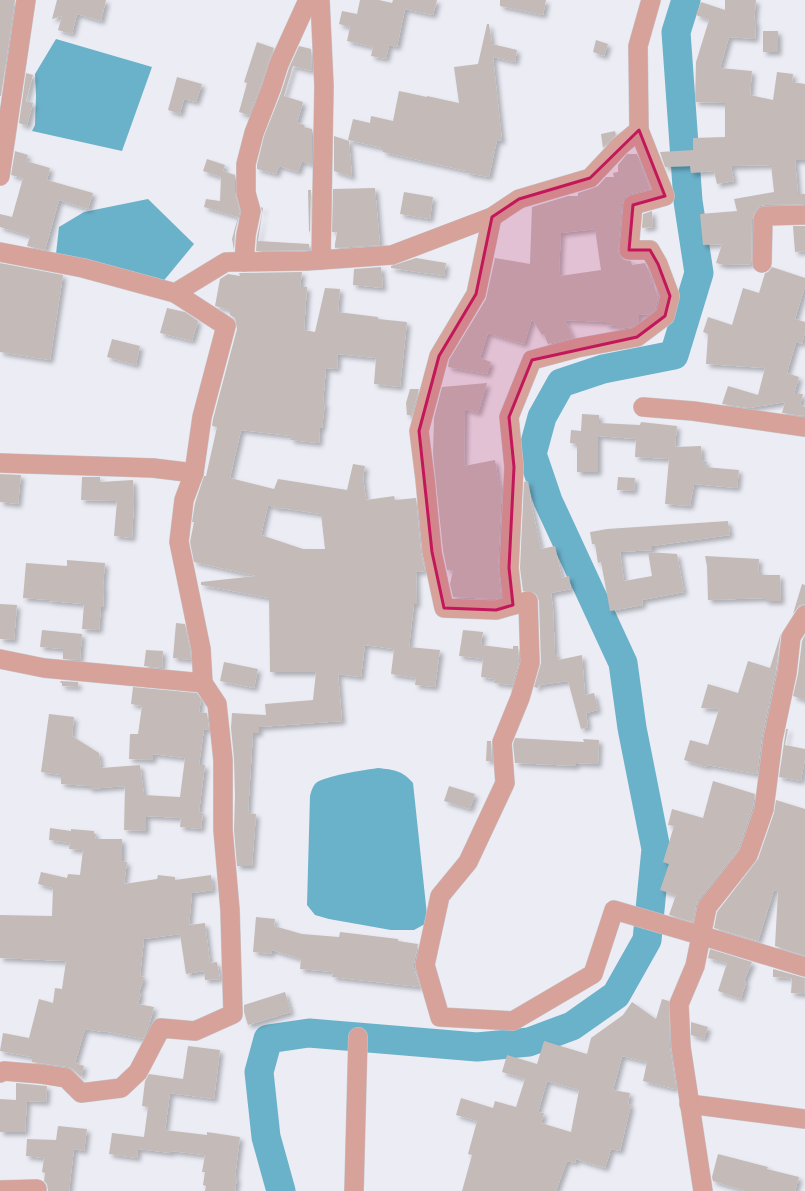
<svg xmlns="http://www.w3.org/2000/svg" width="805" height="1191" font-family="'Alegreya Sans',sans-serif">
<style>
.water{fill:#6ab1ca}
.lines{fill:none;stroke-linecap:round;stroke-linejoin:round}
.river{stroke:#6ab1ca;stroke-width:29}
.building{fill:#c4bbb9;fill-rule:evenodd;filter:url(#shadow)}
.minor-casing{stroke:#c8c9d0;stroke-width:20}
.minor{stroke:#d6a299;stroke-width:19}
.marked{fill:#c2185b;fill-opacity:0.2;stroke:#c2185b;stroke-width:3;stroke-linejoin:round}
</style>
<defs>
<filter id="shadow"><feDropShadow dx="3.5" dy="3.5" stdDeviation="2" flood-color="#0004"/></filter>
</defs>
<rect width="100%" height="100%" fill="#ebecf4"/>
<g class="water">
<path d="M56 39 152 67 122 151 32 131 35 125 36 96 35 74Z"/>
<path d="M148 199 194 244 161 284 56 254 59 227 84 212Z"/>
<path d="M378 768C394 770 402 770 413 783L427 915 425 924 414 930H391L329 919 315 915 307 905 310 796C311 792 312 788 315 784 322 776 365 770 378 768Z"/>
</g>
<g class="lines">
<path class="river" d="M281 1191 266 1137 259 1072 268 1039 309 1033 477 1047 529 1042 572 1026 616 995 647 940 656 849 632 728 623 663 548 501 532 454 542 417 561 383 603 369 674 355 699 273 688 201 676 32 686 0"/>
</g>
<g class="building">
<path d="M0 0H15L1 96H0Z"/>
<path d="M57 0H106L101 21 77 14 72 34 58 30 62 16 52 19Z"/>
<path d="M360 0H379L392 3 393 0H437L433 15 405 9 397 47 389 45 386 59 371 56 373 47 347 41 350 27 339 24 342 11 357 14Z"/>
<path d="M500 0H546L543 15 500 6Z"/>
<path d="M725 0H756L754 21H756L755 39 729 37 720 68 752 71 750 95 773 100 777 72 793 74 792 82 805 84V160H795L798 194H805V204L765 205 760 206 756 210 752 219 751 264 724 265 716 263 722 244 703 245 700 214 737 211 734 199 774 192 771 165 731 166 734 181 717 184 714 171 691 173 690 166 665 167 660 152 693 150V138L725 137V103L695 102 696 62 709 20 696 15 701 2 725 10Z"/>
<path d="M487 24H489L492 44 517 50 515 62 493 57 502 141 497 140 489 177 467 173V171L383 152V148L348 140 353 119 370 123 371 116 393 121 399 91 427 97V96L459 103 454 67 478 64Z"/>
<rect x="763" y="31" width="15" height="21"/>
<path d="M596 40 608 44 604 56 593 52Z"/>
<path d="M257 42 274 48 269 61 261 85 249 115 239 112 247 83 244 82Z"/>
<path d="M299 46 311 49 312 71 293 66 284 96 303 102 297 123 305 125 304 127 312 129V165L302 161 298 172 279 166 276 174 257 169V165L264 136 281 93 289 68Z"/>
<path d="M26 73 33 75 26 101 33 103 27 126 19 123Z"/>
<path d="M177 77 202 84 196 102 184 99 180 114 168 110Z"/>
<path d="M615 131 616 135 603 148 601 134Z"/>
<path d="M334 136 349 141 352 177 334 171Z"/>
<path d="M15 151 28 155 26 161 50 168 47 180 93 193 88 209 59 200 45 250 27 246 30 236 0 227V214L12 217 23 178 11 175Z"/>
<path d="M627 154H637L650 189 630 194 624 198 622 204 618 249 619 255 624 260 631 261 632 265 645 263 650 275 652 286H654L658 297 655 310 650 314 639 315V322L632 327 618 329 617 326 606 325V322L565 320 573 338 548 344 544 334 542 335 532 319 524 344 488 333 480 358 491 362 487 374 448 367 449 360 486 299 495 258 530 264 532 207 568 196H578V193L593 188 598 186 606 177H614L613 173 618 172V165ZM595 229 601 270 560 276V272L559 271 561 233Z"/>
<path d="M207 159 225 165 223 171 235 175V193L240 211 235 233 234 250 232 239 238 217 204 207 206 199 220 201 221 177 203 171Z"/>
<path d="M375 188 380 245 335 248V244L337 232H332L333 189Z"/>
<path d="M308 190H311L310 232 309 231Z"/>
<path d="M404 192 433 197 430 219 400 214Z"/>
<path d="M261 207 263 208 258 241 309 244V250L256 251 257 237 262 213Z"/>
<path d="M652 211 653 227 642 228 643 214Z"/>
<path d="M793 226H805V251L795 252Z"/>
<path d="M416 258 446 263 444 276 391 268V266Z"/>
<path d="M0 263 63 275 50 360 0 352Z"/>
<path d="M381 267 383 288 353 285 354 269Z"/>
<path d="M772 267 805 278V286L795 319 805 322V332L802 344 796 342 787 373 799 377 794 394H803L800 405 805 407V416L782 413 785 402 749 408 722 404 728 386 758 395 765 368 706 364 708 334 703 332 708 317 732 325 743 288 759 293 765 273 768 272Z"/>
<path d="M302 272 300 287H307L304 330 315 332 325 288 340 289 338 312 378 317V319L407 322 400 387 374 384 376 358 338 354 337 369 326 368 323 403H325L322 428H320L319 443 290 440 292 436 241 430 230 478 274 489 278 479 347 490 353 464 365 466 363 477 366 500 394 496 395 500 416 498 421 553 425 571 416 572 417 604H414L409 647 440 650 435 687 415 685 416 678 391 674 394 649 365 645 361 677 338 674 342 721 259 727V733H253L248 813 256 814 252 866H237L234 830 235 796 234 759 231 728 232 713 266 715 265 704 313 700 316 672H270L269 598 201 585V582L256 576 194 562 190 542 194 522H192L195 503 204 476H206L217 427 212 426 213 419 237 329 235 318 230 315V310L215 306 220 279 228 274 240 276 239 273ZM268 505 280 509 281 508 321 514 325 549H303L261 535Z"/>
<path d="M167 308 185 312 198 321 192 341 160 333Z"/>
<path d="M112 339 140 346 136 365 107 357Z"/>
<path d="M487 383 478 413 465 409 464 466 495 460 499 485 502 484 498 567 501 597 495 599 453 597 450 584 453 570H447L443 550 433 454 434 418 442 387Z"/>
<path d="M410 389H419L412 415H407L406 403Z"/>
<path d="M582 414 599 415V423L640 425 641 422 677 426 675 447 701 446 702 460 707 462 705 467 739 470 737 488 694 484 690 506 665 504 669 459 635 457 636 439 598 436V472H577V444L570 443 571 430 581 431Z"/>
<path d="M0 474 21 475 18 504 0 502Z"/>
<path d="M82 477H100V482L133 480 134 501 132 538 114 536 117 501 81 500Z"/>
<path d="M618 477 635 478 634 491 617 490Z"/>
<path d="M528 481 531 498H530L541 549 555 546 562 578 569 576 571 589 551 593 553 609 555 654H557L558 660 582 655 585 695 594 693 598 710 586 713 588 727 581 729 568 681 539 685 538 688 534 687 541 663 539 601 537 595 532 591H523L520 568 524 482Z"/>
<path d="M728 521 730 535 652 546V550L620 552 624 581 652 576 648 552 677 554 684 592 642 600 643 605 610 611 601 562 598 563 595 544H592L590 532 607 529Z"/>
<path d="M705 556 759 559 758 572H762V575H780L781 601H765V598L708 600 707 566Z"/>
<path d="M67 560 105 563 103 586 104 587 103 607H101L99 630 82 629 84 604 49 601V600L23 598 26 563 67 566Z"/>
<path d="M802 584 805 585V604L800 605 793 614Z"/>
<path d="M0 604 17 605 14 640 0 639Z"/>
<path d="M176 623 185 624 190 650 191 660 173 658Z"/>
<path d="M42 630 82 634 80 660 63 659V649L40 647Z"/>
<path d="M463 630 483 632 481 645 513 649V646H518L519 662 512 685 494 683 495 679 481 677 483 659 459 656Z"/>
<path d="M781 633 776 671 762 737 757 774 707 765V767L684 760 690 740 708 745 719 709 701 708 708 684 738 693 748 661 770 668Z"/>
<path d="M805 635V700L793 696 798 674 802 641Z"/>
<path d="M146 650 163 651 162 668 144 666Z"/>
<path d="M224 662 258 669 254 688 220 681Z"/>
<path d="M61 681 78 682V687L62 686V683H60Z"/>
<path d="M133 687 197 693 201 699 199 712 207 713 209 730 204 729 199 765H205L199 812 203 813 201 829 180 827 181 818 146 816V831L124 830 125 786 89 789V786L61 784V775L41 772 49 714 74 717 72 736 99 753 101 768 140 765 144 795 180 797 185 758 153 754V760L129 759 130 734H138L142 706 131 704Z"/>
<path d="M786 729H788L785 745 805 749V758L801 781 779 777Z"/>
<path d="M515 738 584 742 583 739 599 740 598 764 576 763V766L515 763 513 744Z"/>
<path d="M487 741H491L492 761H486Z"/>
<path d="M713 781 755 794 753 806 738 850 698 900 696 905 693 922 669 915 676 895 660 890 669 864 663 862 674 826 668 825 672 809 703 818Z"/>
<path d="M449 786 475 794 470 809 444 801Z"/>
<path d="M776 800 805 809V956L775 946 778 891 774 890 758 941 714 928 717 912 758 859 774 813Z"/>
<path d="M50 828 71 831V829L94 831V834H96L95 839H122V861L127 862 124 884 157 879 158 875 175 877V880L211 875 213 890 192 893 189 925 205 923 210 963 217 962 220 979 205 980 204 971 186 974 180 934 144 939 140 976 144 977 139 993H141L138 1004 154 1007 149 1026 143 1039 103 1031V1032L85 1029 75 1063 84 1066 81 1077 74 1070 68 1067 32 1062V1057L0 1051 3 1033 29 1038 39 999 53 1003 55 988 62 989 66 961 0 958V915L52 916 53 888 38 884 41 872 67 878 68 874 80 875 83 850 69 849 70 843 49 840Z"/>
<path d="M256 917 275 919 274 926 302 934 339 937 340 932 398 939V941L418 944 414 963V968L420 987 332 977 333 972 300 969 301 959 272 950 271 954 253 952Z"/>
<path d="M710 949 752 962 744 981 746 982 741 999 718 991 727 963 708 958Z"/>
<path d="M773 969 805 978 804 994 791 993 792 978 773 977Z"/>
<path d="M285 992 291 1012 248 1025 244 1012V1005Z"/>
<path d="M662 999 669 1001 670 1048 676 1086 675 1089 643 1081 647 1062 622 1056 613 1090 630 1093 628 1104 631 1105 620 1151 611 1149 605 1168 576 1159 575 1163 567 1161 556 1191H462L472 1155 468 1154 477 1121 456 1115 461 1098 493 1108 495 1101 516 1107 525 1079 502 1072 507 1055 537 1064 544 1041 587 1054 591 1038 623 1015 632 1002 656 1019ZM547 1081 579 1090 571 1132 541 1123 544 1113 538 1112Z"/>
<path d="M691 1022 708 1027 704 1039 691 1035Z"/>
<path d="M188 1046 220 1050 214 1099 170 1093 165 1130 207 1135V1132L240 1137 235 1177H237L235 1191H205L206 1186 203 1185 205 1172H202L205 1155 171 1151V1153L138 1149 137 1158 109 1154 112 1133 144 1137 148 1107 142 1106 145 1081 149 1074 183 1079Z"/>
<path d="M16 1083 47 1086 46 1102 27 1101 25 1132H0V1099L16 1100Z"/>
<path d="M58 1126 87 1129 84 1151 74 1149 69 1191H48L47 1184 44 1181 45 1173 42 1172 44 1158 26 1156 27 1139 56 1140Z"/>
<path d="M718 1154 768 1167 767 1169 799 1177 795 1191H745L713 1181 712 1177Z"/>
</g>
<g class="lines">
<g class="minor-casing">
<g id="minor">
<path d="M320 0 324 86 321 260"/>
<path d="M0 176 26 0"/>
<path d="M492 217 476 294 439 356 419 431 425 479 432 552 444 608 496 610 528 601 530 663 520 698 502 742 505 783 468 862 440 896 425 965 440 1017 513 1021 593 974 614 910 689 932 700 935 805 967"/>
<path d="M0 252 83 268 175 293 226 262 306 261 392 255 492 217 519 199 590 178 621 145 639 130 638 46 651 0"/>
<path d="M244 262 246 235 251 211 246 193V164L254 133 271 89 279 64 308 0"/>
<path d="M762 263 763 219 765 216 805 215"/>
<path d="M643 407 693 411 805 427"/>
<path d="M0 463 153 468 194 473 202 417 226 326 175 293"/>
<path d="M513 605 509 568 514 467 509 417 532 360 577 348 637 337 665 316 670 296 658 264 650 250H629L633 205 665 196 639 130"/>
<path d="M0 659 44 668 203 683"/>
<path d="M0 1073 4 1071 41 1074 66 1078 81 1093 121 1088 138 1072 161 1028 195 1031 233 1014 230 910 223 830V760L217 704 203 683 201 649 179 542 184 500 194 473"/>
<path d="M689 1104 805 1119"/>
<path d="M0 1190 37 1189"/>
<path d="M354 1191 358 1037"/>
<path d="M703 1191 681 1047 679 1004 695 966 707 907 748 855 764 809 773 739 787 673 791 637 805 615"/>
</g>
</g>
<use href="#minor" class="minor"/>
</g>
<path class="marked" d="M639 130 665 196 633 205 629 250H650L658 264 670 296 665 316 637 337 532 360 509 417 514 467 509 568 513 605 496 610 444 608 432 552 419 431 439 356 476 294 492 217 519 199 590 178Z"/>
</svg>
